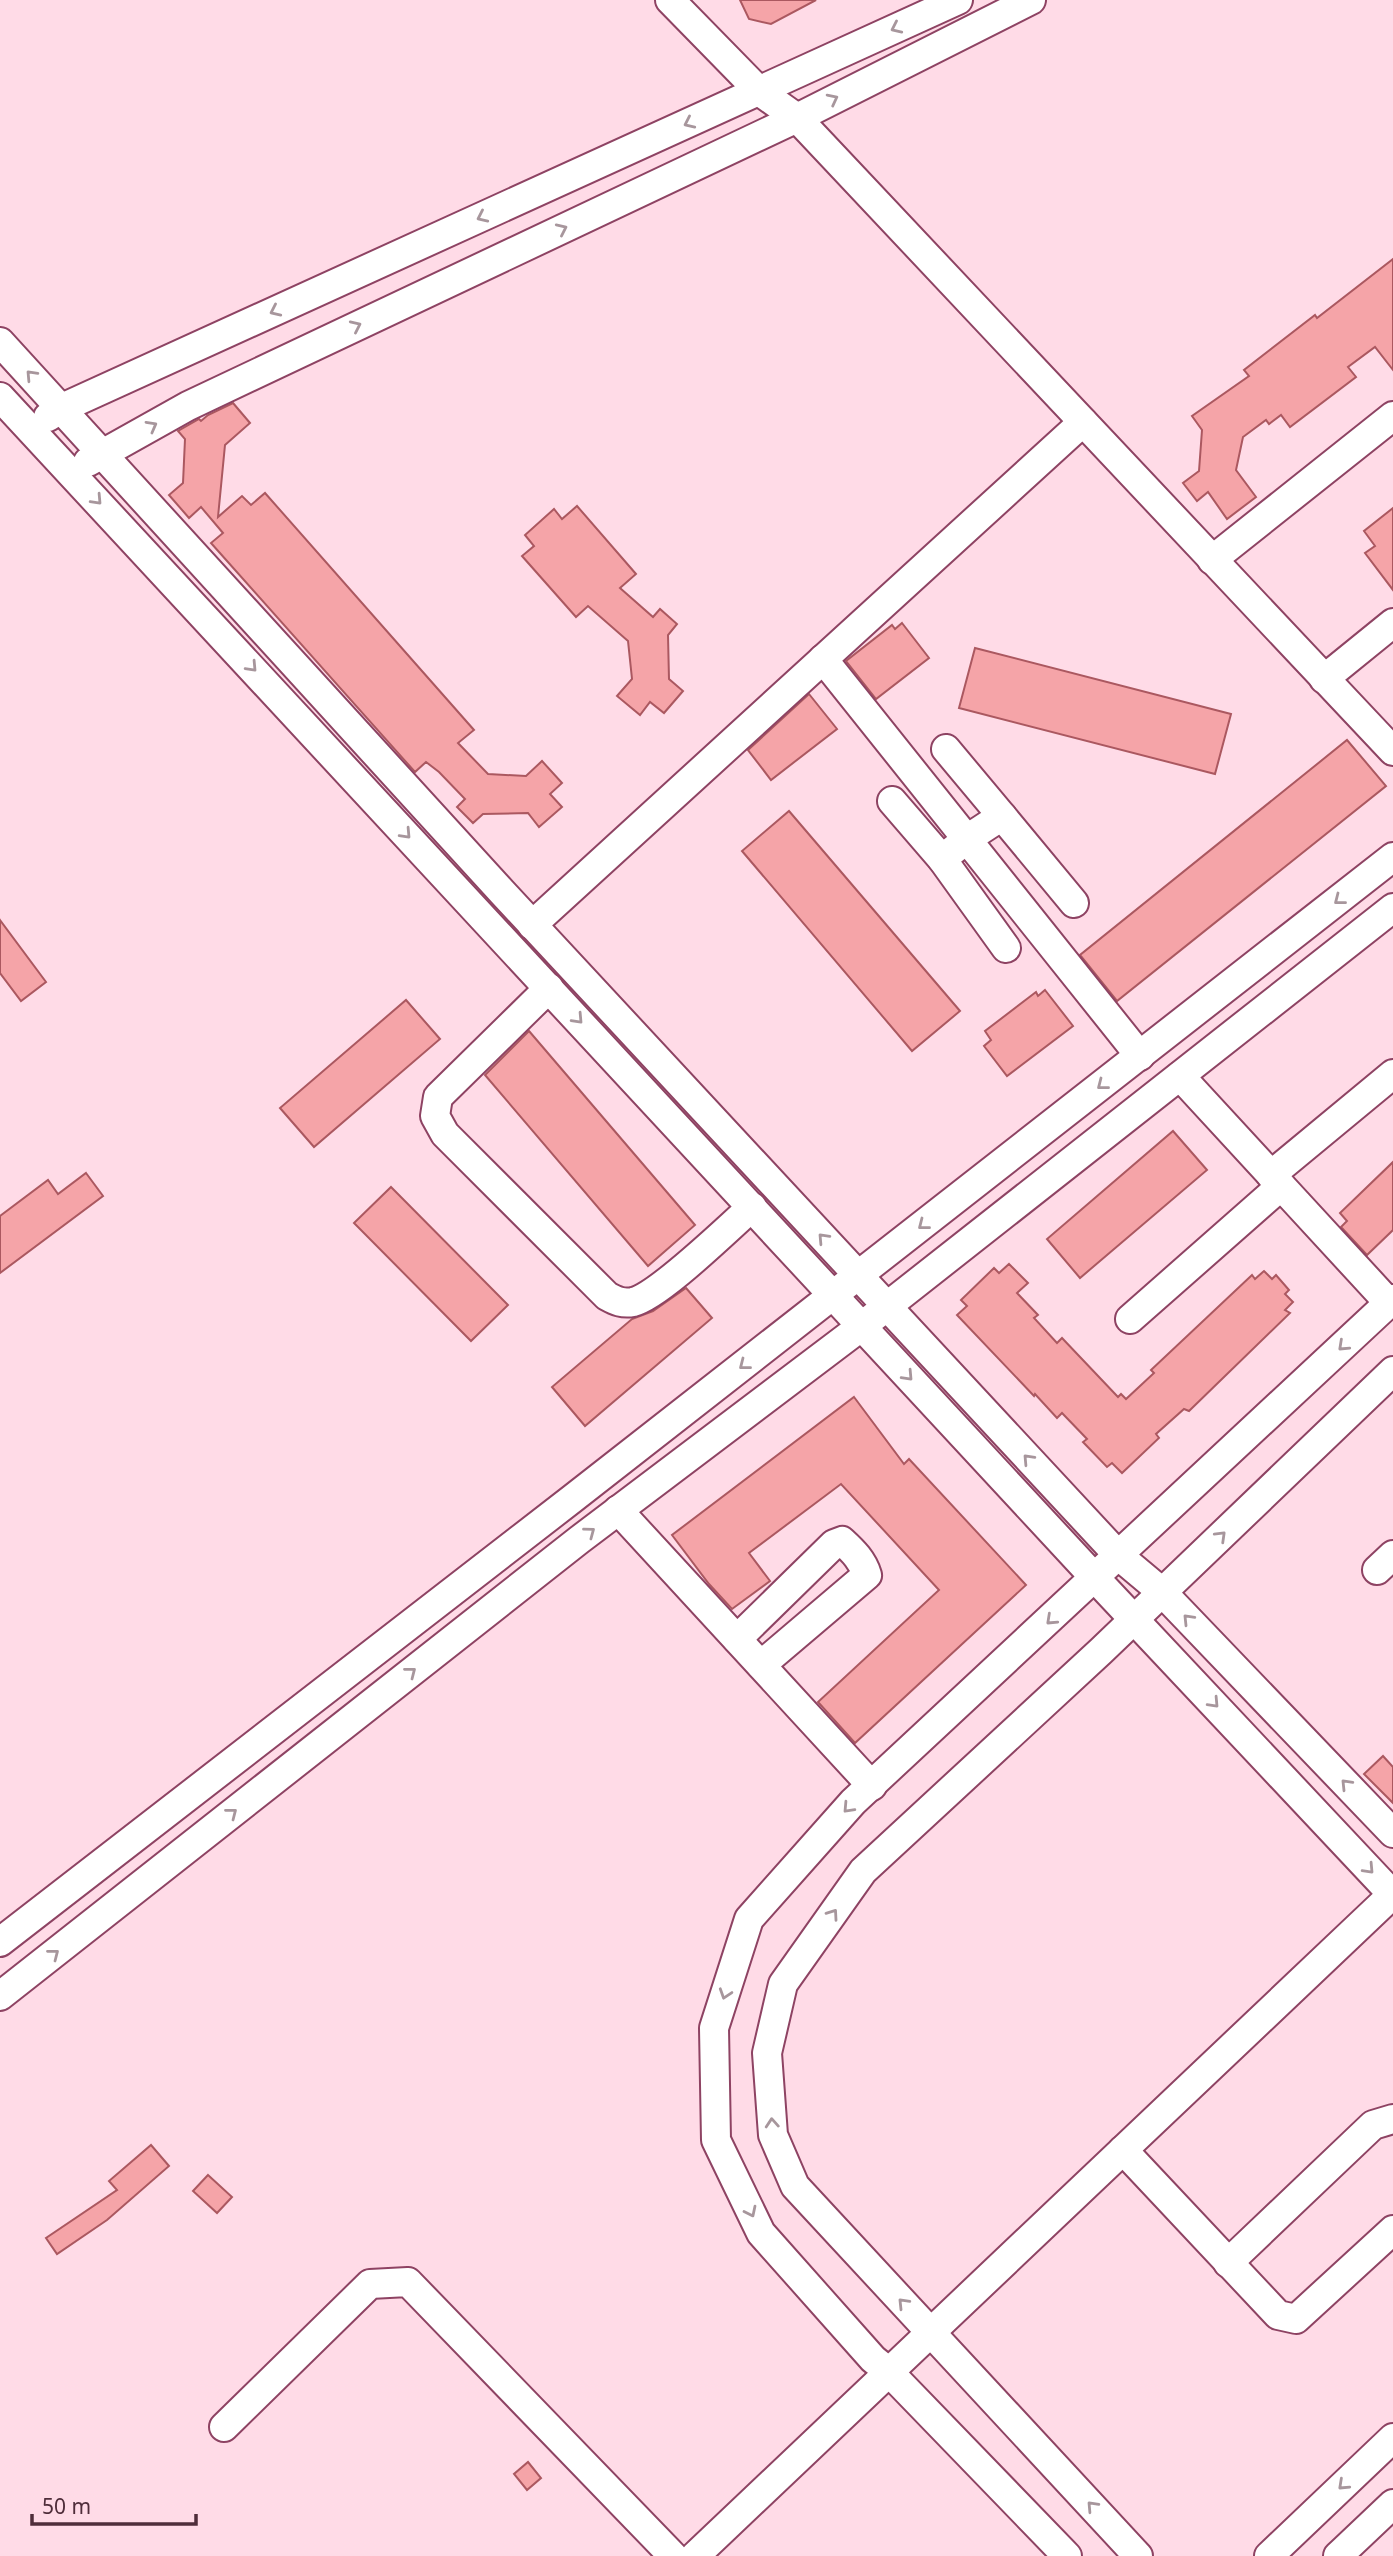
<svg xmlns="http://www.w3.org/2000/svg" width="1393" height="2556" font-family="'Noto Sans',sans-serif">
<style>
.building{fill:#f5a4a8;stroke:#ab5860;stroke-width:2}
.lines{fill:none;stroke-linecap:round;stroke-linejoin:round}
.minor-casing{stroke:#8e4363;stroke-width:32}
.minor{stroke:#fff;stroke-width:28}
.oneway{stroke:#a7969c}
</style>
<rect width="100%" height="100%" fill="#ffdbe7"/>
<g class="building">
<path d="M740 0H816L771 24 749 19Z"/>
<path d="M1393 259V370L1375 347 1348 367 1356 377 1290 427 1281 415 1269 424 1266 420 1243 437 1236 470 1256 497 1227 519 1208 492 1197 501 1183 483 1199 471 1202 430 1192 416 1249 376 1244 370 1315 315 1317 318Z"/>
<path d="M233 403 250 423 225 445 218 517 242 496 251 505 265 493 474 730 458 743 488 774 526 776 542 761 562 783 550 794 562 807 539 827 528 813 483 814 473 823 457 807 465 799 439 772 426 762 415 772 211 543 223 533 201 507 189 518 169 495 183 483 185 439 178 431 199 419 201 421 208 415Z"/>
<path d="M577 506 636 574 620 588 653 617 660 609 677 624 668 635 669 679 683 691 664 713 650 702 640 715 617 696 632 679 628 641 588 606 576 617 522 556 534 546 525 535 554 509 562 519Z"/>
<path d="M1393 508V590L1365 553 1375 546 1364 531Z"/>
<path d="M902 623 929 658 876 699 846 661 892 625 895 629Z"/>
<path d="M975 648 1231 714 1215 774 959 708Z"/>
<path d="M809 694 837 729 771 780 748 750Z"/>
<path d="M1347 740 1386 786 1117 1001 1080 955Z"/>
<path d="M789 811 960 1011 912 1051 742 851Z"/>
<path d="M0 920 46 982 21 1001 0 973Z"/>
<path d="M1045 990 1073 1026 1007 1076 984 1046 991 1040 985 1031 1036 992 1038 996Z"/>
<path d="M406 1000 440 1039 314 1147 280 1108Z"/>
<path d="M529 1031 695 1225 648 1266 485 1075Z"/>
<path d="M1173 1131 1207 1170 1080 1278 1047 1239Z"/>
<path d="M1393 1162V1230L1367 1255 1341 1227 1347 1221 1340 1213Z"/>
<path d="M86 1173 103 1196 0 1273V1216L48 1180 58 1194Z"/>
<path d="M391 1187 508 1305 471 1341 354 1223Z"/>
<path d="M1009 1264 1028 1283 1017 1293 1038 1315 1034 1318 1057 1343 1062 1338 1118 1397 1121 1394 1126 1399 1154 1373 1151 1370 1252 1275 1255 1279 1264 1271 1272 1279 1276 1275 1289 1290 1285 1294 1293 1302 1285 1310 1290 1313 1189 1411 1184 1409 1156 1434 1159 1438 1122 1473 1112 1463 1107 1467 1083 1442 1087 1439 1062 1413 1057 1418 1035 1394 1034 1396 957 1315 967 1306 961 1300 994 1268 999 1273Z"/>
<path d="M686 1288 712 1318 585 1426 552 1387 632 1319 653 1311Z"/>
<path d="M854 1397 904 1464 909 1459 1026 1585 855 1743 818 1702 939 1590 841 1484 749 1553 770 1581 732 1609 709 1584 672 1535Z"/>
<path d="M1383 1756 1393 1767V1803L1364 1774Z"/>
<path d="M151 2145 169 2166 107 2220 57 2254 46 2238 117 2190 109 2181Z"/>
<path d="M208 2175 232 2197 217 2213 193 2191Z"/>
<path d="M528 2462 541 2478 527 2490 514 2474Z"/>
</g>
<g class="lines">
<g class="minor-casing">
<g id="minor">
<path d="M670 0 759 91 797 118 1393 751"/>
<path d="M0 342 502 892 1119 1556 1162 1592 1393 1833"/>
<path d="M0 397 1095 1578 1393 1895"/>
<path d="M48 417 62 408 958 0"/>
<path d="M88 462 188 406 797 118 1031 0"/>
<path d="M1212 560 1393 416"/>
<path d="M823 659 1140 1056"/>
<path d="M1324 679 1393 623"/>
<path d="M946 749 1002 816"/>
<path d="M892 801 942 859 967 839 1002 816 1074 903"/>
<path d="M942 859 1006 948"/>
<path d="M532 925 1083 422"/>
<path d="M549 988 438 1097 435 1116 445 1134 607 1296C616 1301 623 1304 633 1302 659 1296 728 1228 752 1207"/>
<path d="M1180 1076 1389 1303"/>
<path d="M1271 1175 1393 1074"/>
<path d="M1130 1319 1281 1186"/>
<path d="M618 1510 872 1786"/>
<path d="M1377 1570 1393 1555"/>
<path d="M737 1639 834 1544 842 1541C853 1551 863 1561 867 1575L761 1665"/>
<path d="M0 1942 572 1499 1393 857"/>
<path d="M0 1996 579 1540 862 1326 1393 908"/>
<path d="M1123 2150 1278 2315 1296 2319 1393 2230"/>
<path d="M1228 2263 1373 2125 1393 2119"/>
<path d="M224 2427 370 2284 408 2282 673 2556"/>
<path d="M695 2556 1393 1894"/>
<path d="M1067 2556 889 2372 873 2359 761 2233 716 2140 714 2028 749 1919 853 1802 1393 1299"/>
<path d="M1138 2556 795 2186 773 2135 767 2053 783 1984 863 1871 1101 1651 1393 1371"/>
<path d="M1269 2556 1393 2438"/>
<path d="M1338 2556 1393 2504"/>
</g>
</g>
<use href="#minor" class="minor"/>
</g>
<defs><path id="oneway-chevron" d="M-2-3.5L2.5 0L-2 3.5" fill="none" stroke-width="1.6" stroke-linecap="round" stroke-linejoin="round" transform="scale(1.75)"/></defs>
<g class="oneway">
<use href="#oneway-chevron" transform="translate(896 28) rotate(155)"/>
<use href="#oneway-chevron" transform="translate(833 99) rotate(-27)"/>
<use href="#oneway-chevron" transform="translate(689 123) rotate(155)"/>
<use href="#oneway-chevron" transform="translate(482 217) rotate(155)"/>
<use href="#oneway-chevron" transform="translate(562 229) rotate(-25)"/>
<use href="#oneway-chevron" transform="translate(275 311) rotate(155)"/>
<use href="#oneway-chevron" transform="translate(356 326) rotate(-25)"/>
<use href="#oneway-chevron" transform="translate(31 375) rotate(-133)"/>
<use href="#oneway-chevron" transform="translate(152 426) rotate(-29)"/>
<use href="#oneway-chevron" transform="translate(97 500) rotate(47)"/>
<use href="#oneway-chevron" transform="translate(252 667) rotate(47)"/>
<use href="#oneway-chevron" transform="translate(406 834) rotate(47)"/>
<use href="#oneway-chevron" transform="translate(1339 900) rotate(142)"/>
<use href="#oneway-chevron" transform="translate(578 1019) rotate(47)"/>
<use href="#oneway-chevron" transform="translate(1102 1085) rotate(142)"/>
<use href="#oneway-chevron" transform="translate(923 1225) rotate(142)"/>
<use href="#oneway-chevron" transform="translate(823 1238) rotate(-133)"/>
<use href="#oneway-chevron" transform="translate(1343 1346) rotate(137)"/>
<use href="#oneway-chevron" transform="translate(744 1365) rotate(142)"/>
<use href="#oneway-chevron" transform="translate(908 1376) rotate(47)"/>
<use href="#oneway-chevron" transform="translate(1028 1459) rotate(-133)"/>
<use href="#oneway-chevron" transform="translate(590 1532) rotate(-37)"/>
<use href="#oneway-chevron" transform="translate(1221 1536) rotate(-44)"/>
<use href="#oneway-chevron" transform="translate(1188 1619) rotate(-134)"/>
<use href="#oneway-chevron" transform="translate(1051 1620) rotate(137)"/>
<use href="#oneway-chevron" transform="translate(411 1672) rotate(-38)"/>
<use href="#oneway-chevron" transform="translate(1214 1703) rotate(47)"/>
<use href="#oneway-chevron" transform="translate(1346 1784) rotate(-134)"/>
<use href="#oneway-chevron" transform="translate(848 1808) rotate(133)"/>
<use href="#oneway-chevron" transform="translate(232 1813) rotate(-38)"/>
<use href="#oneway-chevron" transform="translate(1369 1869) rotate(47)"/>
<use href="#oneway-chevron" transform="translate(833 1914) rotate(-55)"/>
<use href="#oneway-chevron" transform="translate(54 1954) rotate(-38)"/>
<use href="#oneway-chevron" transform="translate(725 1994) rotate(108)"/>
<use href="#oneway-chevron" transform="translate(772 2123) rotate(-94)"/>
<use href="#oneway-chevron" transform="translate(751 2212) rotate(64)"/>
<use href="#oneway-chevron" transform="translate(903 2303) rotate(-134)"/>
<use href="#oneway-chevron" transform="translate(1343 2485) rotate(137)"/>
<use href="#oneway-chevron" transform="translate(1092 2506) rotate(-133)"/>
</g>
<path d="M32 2514v10h164v-10" fill="none" stroke="#4f2d3a" stroke-width="3.5"/>
<text x="42" y="2514" font-size="21" fill="#4f2d3a" stroke="#ffdbe7" stroke-width="5" paint-order="stroke">50 m</text>
</svg>
